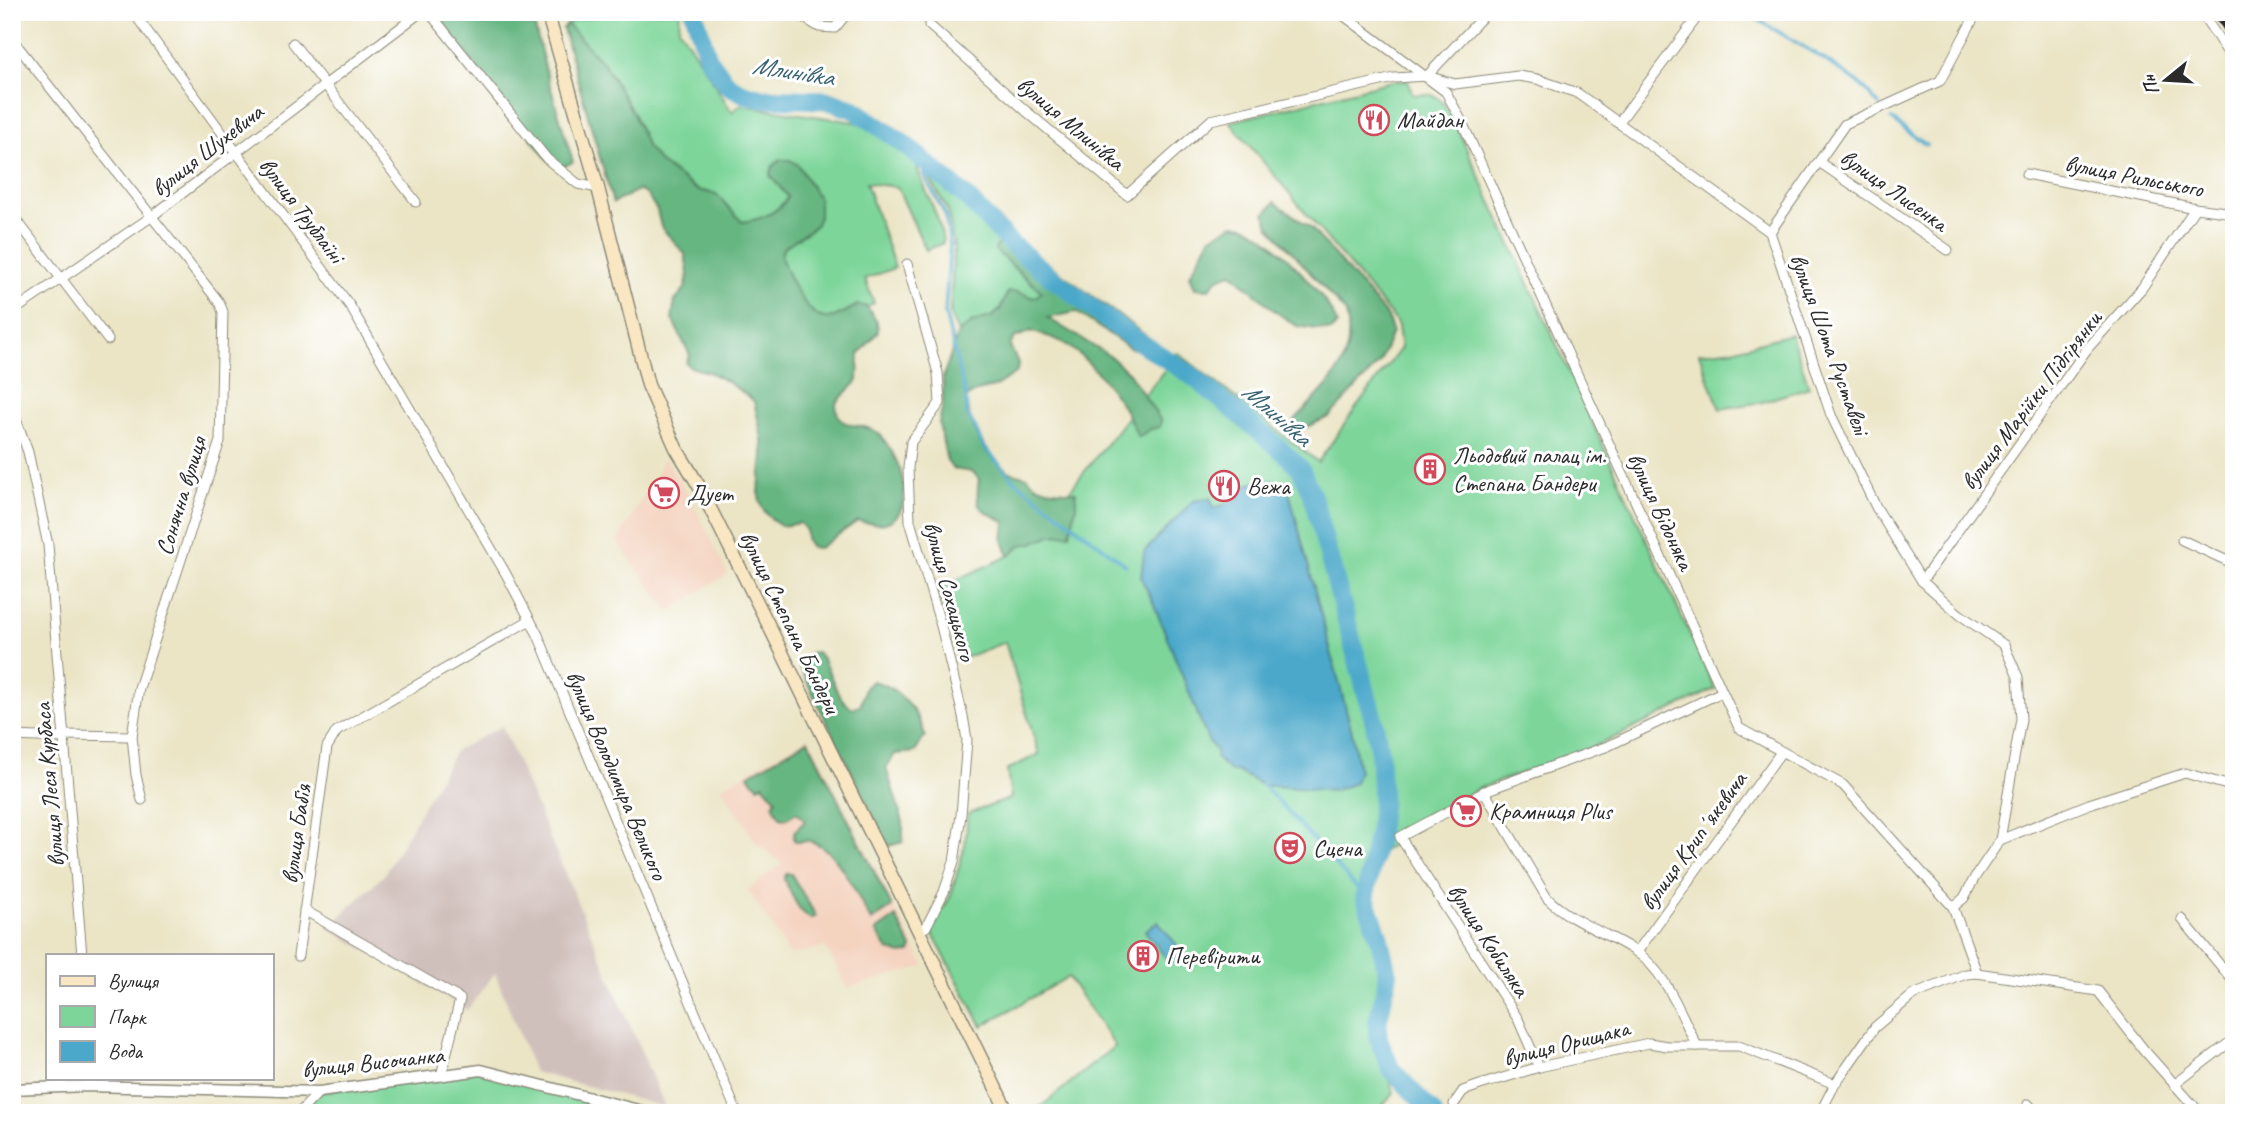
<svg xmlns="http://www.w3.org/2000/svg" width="2246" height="1125" font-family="Caveat,sans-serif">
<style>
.built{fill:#f4d3bf}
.industrial{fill:#d0c0bb}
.green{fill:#7dd59a;stroke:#548062;stroke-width:2}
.forest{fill:#66b682;stroke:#487056;stroke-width:2}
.water{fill:#4ba8ca;stroke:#3b6a7a;stroke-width:2}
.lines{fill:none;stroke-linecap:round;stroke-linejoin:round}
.stream{stroke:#4ba8ca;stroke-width:3.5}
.river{stroke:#4ba8ca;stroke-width:19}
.minor-casing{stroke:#8b8878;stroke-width:11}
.tertiary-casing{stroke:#8b8878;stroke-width:13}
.secondary-casing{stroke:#8b8878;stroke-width:15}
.minor{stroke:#fff;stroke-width:9}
.tertiary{stroke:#fff;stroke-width:10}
.secondary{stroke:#f9e7c3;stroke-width:12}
.rail-casing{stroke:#2b2b2b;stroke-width:6}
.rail{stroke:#fff;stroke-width:3.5;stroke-dasharray:10;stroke-linecap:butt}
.labels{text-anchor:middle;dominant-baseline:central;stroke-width:6;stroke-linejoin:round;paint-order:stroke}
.poi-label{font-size:24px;fill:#2b2b2b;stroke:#fff;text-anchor:start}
.street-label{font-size:24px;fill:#2b2b2b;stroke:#fff}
.water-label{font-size:26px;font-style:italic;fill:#396373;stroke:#fff}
</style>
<rect width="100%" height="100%" fill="#fff"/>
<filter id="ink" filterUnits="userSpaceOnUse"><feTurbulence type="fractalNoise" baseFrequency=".0143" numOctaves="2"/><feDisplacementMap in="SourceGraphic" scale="14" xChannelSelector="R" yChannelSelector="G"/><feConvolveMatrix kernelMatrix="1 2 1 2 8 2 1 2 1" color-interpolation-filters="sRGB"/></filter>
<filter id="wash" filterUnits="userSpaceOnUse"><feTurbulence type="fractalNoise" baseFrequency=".00686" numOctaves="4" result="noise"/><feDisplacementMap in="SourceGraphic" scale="28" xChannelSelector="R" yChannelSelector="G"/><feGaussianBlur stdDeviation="1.57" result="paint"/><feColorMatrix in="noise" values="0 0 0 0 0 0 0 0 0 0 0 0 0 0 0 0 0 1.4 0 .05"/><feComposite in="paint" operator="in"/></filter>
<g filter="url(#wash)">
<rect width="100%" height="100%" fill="#ebe5c6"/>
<g class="built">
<path d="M665 458 688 494 728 574 669 611 617 542Z"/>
<path d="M809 737 924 966 848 988 825 947 790 955 748 890 782 863 756 843 721 787Z"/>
</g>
<path class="industrial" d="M502 726 665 1107 534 1072 495 973 467 1010 328 928 384 875 455 751Z"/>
<g class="green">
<path d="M612 12H680L679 28 732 112 740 105 861 123 915 160C922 189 940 213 943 243L926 250 897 187 866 183 895 268 865 279 874 303 867 307 858 305C849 309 838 318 827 318 807 319 787 274 781 257L783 248 815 226 770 175 788 196C777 214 761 219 742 222L716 194 698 190 659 162 647 147 633 113 604 64 567 24C582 15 596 20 612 12Z"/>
<path d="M1392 81H1408L1413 95C1437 92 1440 97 1452 117L1715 689 1603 743 1478 789 1395 835 1390 847 1379 853 1364 911 1383 976 1373 1033 1394 1094 1375 1113H1029L1042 1106 1115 1046 1068 977 982 1026 931 931 951 895 965 845 968 814 1011 798 1007 770 1039 754 1005 642 959 660 936 589 1009 556 1021 545 1059 504 1178 353 1318 462 1353 412 1401 348 1398 326 1395 320 1230 122Z"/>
<path d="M928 171 963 200 999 241 996 250 1021 275 1043 292 1034 298 1018 292H1008L1000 310 993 316 973 322 958 333 950 314 954 248 948 211 928 175Z"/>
<path d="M1791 334 1809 387 1762 402 1720 409 1699 353 1736 349Z"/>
<path d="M481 1070 645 1113H302L319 1092Z"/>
</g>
<g class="forest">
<path d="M434 12H531L548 79 573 162 560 168 547 159Z"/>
<path d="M567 24 604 64 633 113 647 147 659 162 697 190 716 194 742 222C760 220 778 213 788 197L770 175 773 166 780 160H790L798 165 819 199V217L815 226 783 248 781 257C787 274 807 319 827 318 838 318 849 309 859 305L867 307 877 322 878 332 859 354 858 381 836 403C836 432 858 421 875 431 879 433 884 439 886 443 901 462 918 512 885 523 876 525 867 523 858 521L819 548 810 547 806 539V530L800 523 782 526C746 505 763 484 763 452 763 435 757 417 754 401 741 391 727 380 711 373 701 369 694 371 686 363L690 355 672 319 675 301 686 287 688 273 685 254 661 227 657 210 647 195 638 190 613 203 563 29Z"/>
<path d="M1275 202 1312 229 1388 317 1392 332 1380 362 1329 417 1302 429 1294 421C1325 386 1358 365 1346 313L1269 226 1265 213Z"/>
<path d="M1234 224C1239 225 1245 225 1250 228 1276 242 1327 296 1337 324L1331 331 1297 326 1276 312 1232 273 1218 278 1209 289 1195 288 1190 275 1210 238Z"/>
<path d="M1015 239 1149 338 1140 350 1130 348 1076 312 1048 318 1111 357 1129 373 1161 421 1160 427 1151 429 1138 437C1125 404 1097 366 1067 345 1057 338 1042 335 1031 331L1014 338 1010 346 1018 363 1017 372 994 387 977 391 966 398C968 425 985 453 1007 470 1013 474 1021 475 1028 477 1038 492 1060 490 1076 492V507L1070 534 1051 535 1033 543 1021 545 1009 556 1003 541 1005 522C980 508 974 511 979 479L973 472 953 469 947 461 939 424 943 404V377L958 333 973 322 993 316 1000 310 1008 292H1017L1034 298 1042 292 995 250 999 241Z"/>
<path d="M817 652C832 668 833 697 852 708L860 706 865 688 872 681C897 685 919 712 925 736L915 752 895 754 886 768 903 822V842L888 846 799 666 810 653Z"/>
<path d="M808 740 892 907 871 921C858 898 831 831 798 842L794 840V832L805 821 797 812 785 819 780 817 773 804 776 799 763 784 758 786 748 775Z"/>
<path d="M786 874H791L816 916 811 919C797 911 791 892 784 879Z"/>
<path d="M896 917 912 948 910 952 902 954 888 950 876 931Z"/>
</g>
<g class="water">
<path d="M1260 480 1278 481 1288 488 1352 732 1359 770 1355 783 1333 791 1262 785 1236 771 1231 772 1216 758 1217 753 1208 740 1152 600 1141 578 1144 552 1193 501 1210 498 1214 508 1239 499V489Z"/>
<path d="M1158 921 1183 953 1170 963 1145 931Z"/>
</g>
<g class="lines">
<g class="stream">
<path d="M1745 12 1819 56 1860 84 1879 105"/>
<path d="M1891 119 1926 145"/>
<path d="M921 157 925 177 945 214 950 245 945 313 966 398 967 414 975 427 983 446 1013 479 1126 565"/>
<path d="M1262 785 1280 803 1365 897"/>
</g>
<path class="river" d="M694 12 708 58 728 85 745 94 762 98 826 100 855 110 904 144 964 195 1010 243 1054 279 1121 330 1191 375 1278 447 1300 468 1312 495 1374 721 1380 756 1382 802 1378 835 1365 897 1379 937 1388 976 1378 1021V1037L1391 1069 1433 1113"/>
</g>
</g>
<g filter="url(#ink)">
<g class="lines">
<g class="minor-casing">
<g id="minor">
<path d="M133 12 350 306 506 574 538 635 737 1113"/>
<path d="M429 12 547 159 578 184 598 188"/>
<path d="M795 12 819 27 835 28 848 12"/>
<path d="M1339 12 1446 92 1461 120 1739 728 1843 785 1953 907 1977 973"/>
<path d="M2201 12 2234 62"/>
<path d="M1148 16 1152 12"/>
<path d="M929 25 1026 111 1127 195 1211 120 1394 78 1427 76 1455 84 1518 76 1537 79 1577 93 1770 232 1831 415 1876 507 1922 581 1959 614 2004 645 2018 677 2021 719 2000 840 1975 877 1964 898 1953 907"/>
<path d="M12 39 219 302 223 312 220 441 139 688 132 736 136 775 142 800"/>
<path d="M293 43 416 202"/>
<path d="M1427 76 1487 12"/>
<path d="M1619 122 1701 12"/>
<path d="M1819 162 1948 250"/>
<path d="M2026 174 2195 208 2234 213"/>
<path d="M12 214 108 340"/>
<path d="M1770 232 1845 124 1940 81 1977 12"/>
<path d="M907 264 938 373 940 403 911 442 908 468 910 521 941 626 963 716 967 740 961 815 954 862 944 892 926 927 919 930"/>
<path d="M12 312 151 217 421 12"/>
<path d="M12 408 28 452 48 545 82 955"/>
<path d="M2182 540 2234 564"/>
<path d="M1922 581 2087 349 2142 288 2195 208"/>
<path d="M64 735 132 736"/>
<path d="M12 736 64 738"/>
<path d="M1484 791 1547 898C1572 923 1606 932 1635 951 1666 971 1681 1015 1697 1046"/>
<path d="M2000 840 2089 804 2185 773 2234 787"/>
<path d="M304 910 460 999 441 1076"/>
<path d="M2182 919 2234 982"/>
<path d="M1637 952 1781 752"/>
<path d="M298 956 327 747 337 731 530 620"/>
<path d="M1539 1067 1518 1019 1400 837 1490 789 1608 746 1722 692"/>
<path d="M2174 1085 2234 1039"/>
<path d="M1454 1104 1463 1091 1480 1085 1539 1067 1649 1043 1667 1046H1739L1835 1084"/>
<path d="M2028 1104 2036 1113"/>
<path d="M299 1113 319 1092"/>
<path d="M1820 1113 1835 1084 1875 1027 1913 995 1966 974 1977 973 2098 991 2144 1050 2200 1113"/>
</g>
</g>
<g class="tertiary-casing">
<path id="tertiary" d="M12 1089 88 1086 319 1092 481 1070 650 1113"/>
</g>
<g class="secondary-casing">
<path id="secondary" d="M547 12 598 188 648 385 676 448 699 486 769 626 1008 1113"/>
</g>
<use href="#minor" class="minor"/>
<use href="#tertiary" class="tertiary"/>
<use href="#secondary" class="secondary"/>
<g class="rail-casing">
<path id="rail" d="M2215 12 2234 41"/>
</g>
<use href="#rail" class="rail"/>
</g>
</g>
<defs>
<g id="restaurant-ring" transform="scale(1.575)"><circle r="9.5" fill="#fff" stroke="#d1495b" stroke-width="1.5"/><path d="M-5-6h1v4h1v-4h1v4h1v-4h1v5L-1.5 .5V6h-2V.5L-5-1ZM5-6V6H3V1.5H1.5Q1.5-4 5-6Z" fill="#d1495b"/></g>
<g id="building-ring" transform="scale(1.575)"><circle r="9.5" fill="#fff" stroke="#d1495b" stroke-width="1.5"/><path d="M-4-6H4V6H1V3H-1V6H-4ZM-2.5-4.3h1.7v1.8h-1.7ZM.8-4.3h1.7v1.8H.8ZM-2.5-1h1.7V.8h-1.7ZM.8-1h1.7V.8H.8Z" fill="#d1495b"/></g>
<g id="supermarket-ring" transform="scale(1.575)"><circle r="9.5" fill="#fff" stroke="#d1495b" stroke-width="1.5"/><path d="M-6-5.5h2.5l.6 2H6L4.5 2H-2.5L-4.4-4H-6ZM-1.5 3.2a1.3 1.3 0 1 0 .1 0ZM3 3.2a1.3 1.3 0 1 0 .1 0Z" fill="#d1495b"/></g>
<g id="theatre-ring" transform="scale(1.575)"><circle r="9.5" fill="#fff" stroke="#d1495b" stroke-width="1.5"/><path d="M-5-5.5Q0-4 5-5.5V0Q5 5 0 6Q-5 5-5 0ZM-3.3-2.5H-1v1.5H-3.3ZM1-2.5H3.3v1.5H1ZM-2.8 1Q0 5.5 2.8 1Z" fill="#d1495b"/></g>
</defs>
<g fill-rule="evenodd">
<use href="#restaurant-ring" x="1374" y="120"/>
<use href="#building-ring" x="1430" y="469"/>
<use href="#restaurant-ring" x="1224" y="486"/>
<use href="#supermarket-ring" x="664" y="493"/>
<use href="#supermarket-ring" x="1466" y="811"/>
<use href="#theatre-ring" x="1290" y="848"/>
<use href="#building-ring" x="1143" y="956"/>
</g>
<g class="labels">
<g class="poi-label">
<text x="1397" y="120">Майдан</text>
<text x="1453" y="455">Льодовий палац ім.<tspan x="1453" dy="28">Степана Бандери</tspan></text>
<text x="1247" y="486">Вежа</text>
<text x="687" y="493">Дует</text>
<text x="1489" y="811">Крамниця Plus</text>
<text x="1313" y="848">Сцена</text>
<text x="1166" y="956">Перевірити</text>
</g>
<g class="street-label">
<text transform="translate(1071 123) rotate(40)">вулиця Млинівка</text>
<text transform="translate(207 150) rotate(-38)">вулиця Шухевича</text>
<text transform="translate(2134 176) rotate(11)">вулиця Рильського</text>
<text transform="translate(1894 190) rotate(35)">вулиця Лисенка</text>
<text transform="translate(302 210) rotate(53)">вулиця Трублаїні</text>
<text transform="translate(1830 344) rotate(70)">вулиця Шота Руставелі</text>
<text transform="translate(2031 400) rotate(-53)">вулиця Марійки Підгірянки</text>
<text transform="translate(181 496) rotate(-73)">Сонячна вулиця</text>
<text transform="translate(1661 511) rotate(65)">вулиця Відоняка</text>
<text transform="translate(950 591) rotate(75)">вулиця Сохацького</text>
<text transform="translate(790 622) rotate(64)">вулиця Степана Бандери</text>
<text transform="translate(617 775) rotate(67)">вулиця Володимира Великого</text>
<text transform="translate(49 785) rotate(-95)">вулиця Леся Курбаса</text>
<text transform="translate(296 834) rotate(-82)">вулиця Бабія</text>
<text transform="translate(1693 841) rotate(-54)">вулиця Крипʼякевича</text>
<text transform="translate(1489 940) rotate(57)">вулиця Кобиляка</text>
<text transform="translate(1566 1043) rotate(-14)">вулиця Орищака</text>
<text transform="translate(373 1062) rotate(-6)">вулиця Височанка</text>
</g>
<g class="water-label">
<text transform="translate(793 71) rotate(9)">Млинівка</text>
<text transform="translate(1277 414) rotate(41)">Млинівка</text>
</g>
</g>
<rect width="2246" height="1125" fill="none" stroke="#fff" stroke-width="42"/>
<rect x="46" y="954" width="228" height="126" fill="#ffffff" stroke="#aaaaaa" stroke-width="2"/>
<rect x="60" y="976" width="35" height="10" fill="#f9e7c3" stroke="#aaaaaa" stroke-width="2"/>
<text x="108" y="988" font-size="21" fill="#2b2b2b">Вулиця</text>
<rect x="60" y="1006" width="35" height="21" fill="#7dd59a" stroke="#aaaaaa" stroke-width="2"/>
<text x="108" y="1024" font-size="21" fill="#2b2b2b">Парк</text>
<rect x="60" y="1041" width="35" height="21" fill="#4ba8ca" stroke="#aaaaaa" stroke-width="2"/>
<text x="108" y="1058" font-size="21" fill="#2b2b2b">Вода</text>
<g transform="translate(2166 80) rotate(252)" stroke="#ffffff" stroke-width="5" paint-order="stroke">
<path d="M0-5L12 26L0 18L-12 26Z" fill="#2b2b2b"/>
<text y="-10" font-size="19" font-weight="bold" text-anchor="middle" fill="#2b2b2b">Пн</text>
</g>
</svg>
